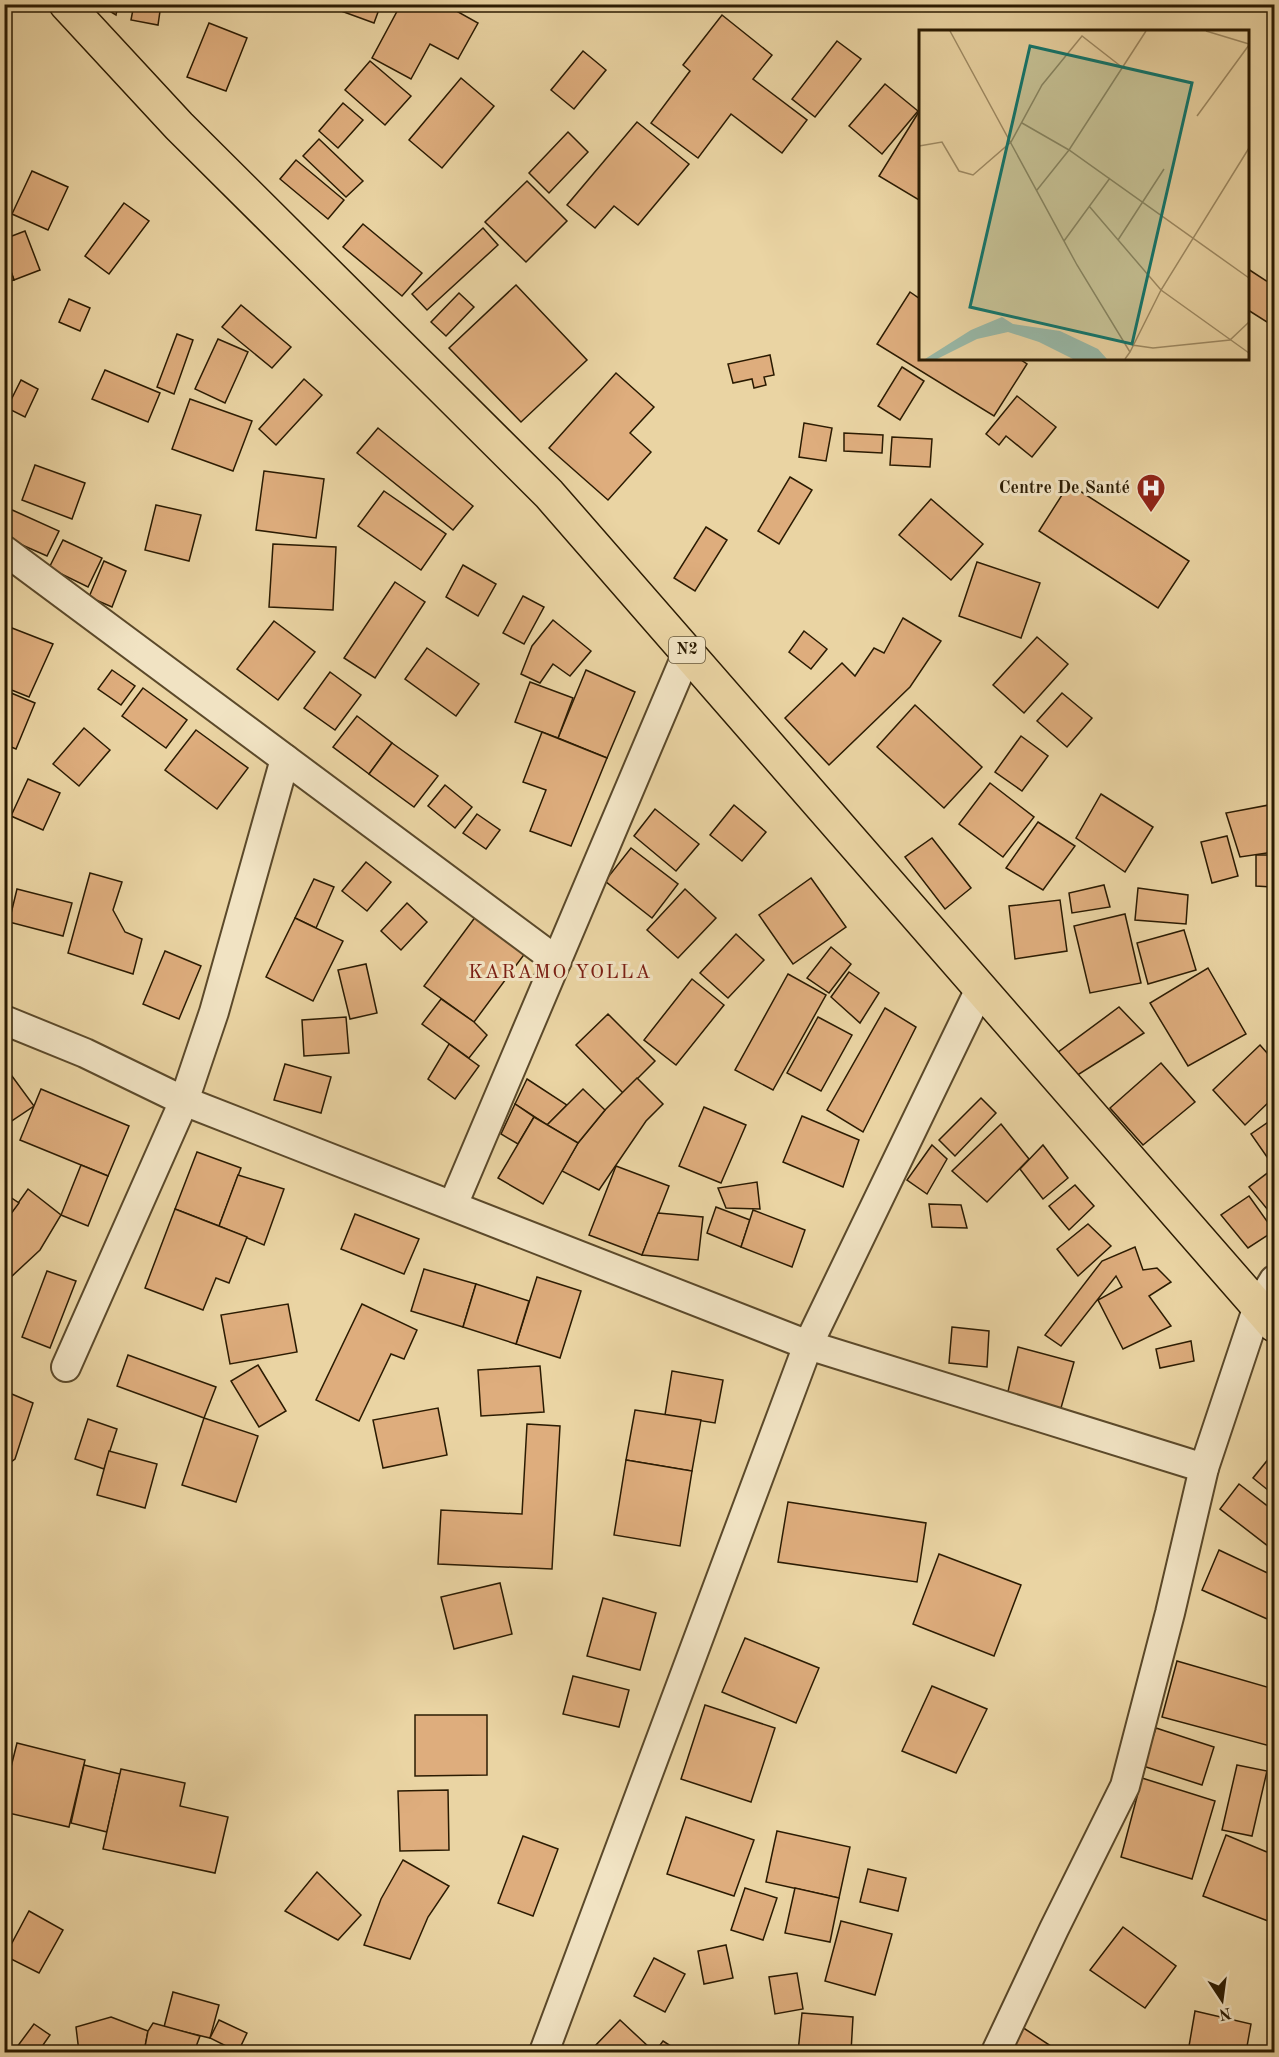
<svg xmlns="http://www.w3.org/2000/svg" width="1279" height="2057" font-family="'Old Standard TT',serif">
<style>
.building{fill:#dead7d;stroke:#2b1b02;stroke-width:1.5}
.lines{fill:none;stroke-linecap:round;stroke-linejoin:round}
.minor-casing{stroke:#5b492a;stroke-width:32}
.trunk-casing{stroke:#2b1b02;stroke-width:36}
.minor{stroke:#f1e3c3;stroke-width:28}
.trunk{stroke:#ead4a3;stroke-width:33}
.labels{text-anchor:middle;dominant-baseline:central;stroke-width:6;stroke-linejoin:round;paint-order:stroke}
.shield{fill:#f1e3c3;stroke:#66573c;stroke-width:1.5}
.shield-label{font-size:16px;font-weight:bold;fill:#2b1b02}
.poi-label{font-size:18px;font-weight:bold;fill:#2b1b02;stroke:#f1e3c3;text-anchor:end}
.neighbourhood-label{font-size:20px;letter-spacing:1.5px;fill:#7a1f14;stroke:#f1e3c3}
.inset-river{fill:none;stroke:#98b8a7;stroke-width:3}
.inset-road{fill:none;stroke:#9e8a63;stroke-width:1.5}
.view{fill:#0f766e;fill-opacity:0.15;stroke:#0f766e;stroke-width:3}
.inset-edge{fill:none;stroke:#2b1b02;stroke-width:3}
</style>
<rect width="100%" height="100%" fill="#ead4a3"/>
<filter id="stains"><feTurbulence type="fractalNoise" baseFrequency=".00333" numOctaves="4"/><feColorMatrix values="0 0 0 0 .2 0 0 0 0 .09 0 0 0 0 .02 0 0 0 .5 -.17"/></filter>
<radialGradient id="worn" r=".72"><stop offset=".6" stop-color="#630" stop-opacity="0"/><stop offset="1" stop-color="#630" stop-opacity=".3"/></radialGradient>
<g class="building">
<path d="M98 4H118L116 15Z"/>
<path d="M134 4H161L158 25 131 20Z"/>
<path d="M322 4H381L374 23Z"/>
<path d="M401 4H444L478 23 458 59 430 44 411 79 372 58Z"/>
<path d="M722 15 772 55 753 79 807 120 782 153 731 114 698 158 651 123 690 71 683 65Z"/>
<path d="M209 23 247 38 226 91 187 77Z"/>
<path d="M837 41 861 59 815 117 792 99Z"/>
<path d="M583 51 606 70 574 109 551 90Z"/>
<path d="M370 61 411 96 385 125 345 90Z"/>
<path d="M461 78 494 106 442 168 409 140Z"/>
<path d="M885 84 918 111 882 154 849 126Z"/>
<path d="M343 103 363 120 338 148 319 131Z"/>
<path d="M920 110V198L919 200 879 176Z"/>
<path d="M637 122 689 164 638 225 614 206 595 228 567 205Z"/>
<path d="M568 132 588 152 549 193 529 173Z"/>
<path d="M319 139 363 181 346 197 303 156Z"/>
<path d="M296 160 344 200 328 219 280 179Z"/>
<path d="M32 171 68 187 48 230 12 214Z"/>
<path d="M527 181 567 221 526 262 485 222Z"/>
<path d="M124 203 149 221 109 274 85 256Z"/>
<path d="M363 224 422 273 402 296 343 247Z"/>
<path d="M483 228 498 245 427 310 412 294Z"/>
<path d="M25 231 40 270 14 280 4 252V239Z"/>
<path d="M4 252 14 280 4 283Z"/>
<path d="M1248 269 1274 286V316L1270 324 1248 310Z"/>
<path d="M516 285 587 360 521 422 449 348Z"/>
<path d="M910 292 920 299V358H1018L1027 364 994 416 877 344Z"/>
<path d="M459 293 474 307 446 336 431 322Z"/>
<path d="M69 299 90 308 80 331 59 322Z"/>
<path d="M241 305 291 347 272 368 222 327Z"/>
<path d="M177 334 193 340 174 394 157 387Z"/>
<path d="M218 339 248 352 225 403 195 389Z"/>
<path d="M770 355 774 375 764 377 766 385 754 388 752 379 733 383 728 364Z"/>
<path d="M902 367 924 381 900 420 878 406Z"/>
<path d="M105 370 160 393 148 422 92 399Z"/>
<path d="M616 373 654 407 630 433 651 452 608 500 549 448Z"/>
<path d="M304 379 322 395 276 445 259 429Z"/>
<path d="M21 380 38 389 25 417 7 408Z"/>
<path d="M1017 396 1056 427 1032 457 1006 436 999 445 986 434Z"/>
<path d="M190 399 252 421 233 471 172 449Z"/>
<path d="M804 423 832 428 826 461 799 457Z"/>
<path d="M378 428 473 506 453 530 357 453Z"/>
<path d="M844 433 883 435 882 453 844 451Z"/>
<path d="M892 437 932 439 930 467 890 465Z"/>
<path d="M35 465 85 483 72 519 22 500Z"/>
<path d="M264 471 324 479 316 538 256 530Z"/>
<path d="M790 477 812 490 779 544 758 531Z"/>
<path d="M1069 484 1189 561 1158 608 1039 531Z"/>
<path d="M384 491 446 534 421 570 358 526Z"/>
<path d="M931 499 983 544 951 580 899 535Z"/>
<path d="M156 505 201 515 189 561 145 550Z"/>
<path d="M10 509 59 531 47 556 4 537V521Z"/>
<path d="M706 527 727 540 695 591 674 578Z"/>
<path d="M63 540 102 558 88 587 49 568Z"/>
<path d="M273 544 336 547 333 610 269 607Z"/>
<path d="M104 561 126 571 112 607 89 597Z"/>
<path d="M977 562 1040 583 1021 638 959 616Z"/>
<path d="M463 565 496 584 478 616 446 597Z"/>
<path d="M395 582 425 602 375 678 344 658Z"/>
<path d="M523 596 544 607 524 644 503 633Z"/>
<path d="M903 618 941 641 910 687 829 765 785 718 842 663 855 676 874 648 884 653Z"/>
<path d="M553 620 591 651 570 676 553 664 540 683 521 674 532 646Z"/>
<path d="M274 621 315 652 278 700 237 669Z"/>
<path d="M12 628 53 644 29 697 4 687V645Z"/>
<path d="M804 631 827 649 811 669 789 652Z"/>
<path d="M1037 637 1068 664 1024 713 993 685Z"/>
<path d="M427 648 479 684 456 716 405 679Z"/>
<path d="M112 670 135 686 121 705 98 689Z"/>
<path d="M586 670 635 692 607 758 558 738Z"/>
<path d="M330 672 361 695 335 730 304 708Z"/>
<path d="M530 682 573 698 558 738 515 722Z"/>
<path d="M143 688 187 720 166 748 122 716Z"/>
<path d="M4 690 35 703 16 749 4 744Z"/>
<path d="M1062 693 1092 718 1067 747 1037 721Z"/>
<path d="M915 705 982 767 944 808 877 747Z"/>
<path d="M357 716 392 743 369 774 333 747Z"/>
<path d="M84 728 110 750 79 786 53 764Z"/>
<path d="M196 730 248 768 217 809 165 770Z"/>
<path d="M542 732 607 758 571 846 530 831 546 790 523 782Z"/>
<path d="M1021 736 1048 756 1022 791 995 772Z"/>
<path d="M392 743 438 776 414 807 369 774Z"/>
<path d="M28 779 60 793 43 830 11 816Z"/>
<path d="M990 783 1034 817 1003 857 959 824Z"/>
<path d="M445 785 472 807 455 828 428 806Z"/>
<path d="M1101 794 1153 827 1125 872 1076 838Z"/>
<path d="M1274 804V852L1240 857 1226 813Z"/>
<path d="M734 805 766 832 742 861 710 835Z"/>
<path d="M655 809 699 844 676 871 634 836Z"/>
<path d="M477 814 500 830 486 849 463 833Z"/>
<path d="M1038 822 1075 846 1043 890 1006 868Z"/>
<path d="M1227 836 1238 876 1212 883 1201 842Z"/>
<path d="M932 838 971 888 945 909 905 857Z"/>
<path d="M631 848 678 884 652 918 605 881Z"/>
<path d="M1256 855H1274V887L1256 886Z"/>
<path d="M366 862 391 882 367 911 342 891Z"/>
<path d="M90 873 122 882 113 910 125 932 142 939 133 974 68 953Z"/>
<path d="M811 878 846 927 793 964 759 915Z"/>
<path d="M314 879 334 887 316 928 295 918Z"/>
<path d="M1104 885 1110 907 1072 913 1069 893Z"/>
<path d="M1138 888 1188 895 1186 924 1135 920Z"/>
<path d="M17 889 72 903 63 936 9 922Z"/>
<path d="M685 889 716 918 678 958 647 930Z"/>
<path d="M1060 900 1067 951 1015 959 1009 906Z"/>
<path d="M407 903 427 922 401 950 381 931Z"/>
<path d="M1125 914 1141 983 1090 993 1074 926Z"/>
<path d="M476 916 526 952 474 1022 424 986Z"/>
<path d="M295 918 343 941 313 1001 266 977Z"/>
<path d="M1184 930 1196 970 1148 984 1137 943Z"/>
<path d="M736 934 764 960 728 998 700 973Z"/>
<path d="M831 947 851 964 829 993 807 978Z"/>
<path d="M165 951 201 966 179 1019 143 1004Z"/>
<path d="M366 964 377 1013 350 1019 338 970Z"/>
<path d="M1208 968 1246 1034 1188 1066 1150 1003Z"/>
<path d="M849 972 879 993 860 1023 831 997Z"/>
<path d="M788 974 826 995 773 1090 735 1070Z"/>
<path d="M692 979 724 1005 676 1065 644 1040Z"/>
<path d="M441 999 474 1022 487 1035 469 1058 422 1024Z"/>
<path d="M1119 1007 1144 1033 1076 1076 1057 1053Z"/>
<path d="M885 1008 916 1027 863 1132 827 1110Z"/>
<path d="M608 1014 655 1061 623 1093 576 1045Z"/>
<path d="M346 1017 349 1053 304 1056 302 1020Z"/>
<path d="M818 1017 852 1035 821 1091 787 1073Z"/>
<path d="M449 1044 479 1066 455 1099 428 1079Z"/>
<path d="M1260 1045 1274 1061V1097L1245 1125 1213 1090Z"/>
<path d="M1161 1063 1195 1102 1143 1145 1110 1108Z"/>
<path d="M285 1064 331 1077 321 1113 274 1100Z"/>
<path d="M9 1072 34 1106 4 1126V1075Z"/>
<path d="M637 1078 663 1104 646 1121 599 1190 562 1171 578 1143 605 1110Z"/>
<path d="M527 1079 567 1105 547 1125 515 1104Z"/>
<path d="M41 1089 129 1126 108 1176 20 1140Z"/>
<path d="M583 1089 605 1110 578 1143 547 1125Z"/>
<path d="M981 1098 996 1113 955 1156 939 1140Z"/>
<path d="M515 1104 534 1117 518 1144 501 1134Z"/>
<path d="M704 1107 746 1125 721 1183 679 1166Z"/>
<path d="M802 1116 859 1140 843 1187 783 1162Z"/>
<path d="M534 1117 578 1143 543 1204 498 1178Z"/>
<path d="M1274 1118V1167L1251 1134Z"/>
<path d="M1001 1124 1029 1159 987 1202 952 1171Z"/>
<path d="M932 1145 947 1159 927 1194 907 1180Z"/>
<path d="M1043 1145 1068 1178 1043 1199 1020 1169Z"/>
<path d="M197 1152 241 1168 219 1226 175 1209Z"/>
<path d="M81 1165 108 1176 88 1226 61 1215Z"/>
<path d="M616 1166 669 1186 642 1255 589 1235Z"/>
<path d="M1274 1168V1213L1272 1215 1249 1187Z"/>
<path d="M238 1175 284 1189 264 1245 219 1226Z"/>
<path d="M757 1182 760 1209 726 1208 718 1188Z"/>
<path d="M1075 1185 1094 1206 1069 1230 1049 1206Z"/>
<path d="M28 1189 61 1215 40 1250 11 1277 4 1272V1223Z"/>
<path d="M4 1193 19 1203 4 1223Z"/>
<path d="M1249 1196 1274 1231 1248 1248 1221 1215Z"/>
<path d="M929 1204 961 1205 967 1228 932 1227Z"/>
<path d="M716 1207 750 1220 741 1247 707 1233Z"/>
<path d="M175 1209 247 1237 229 1283 216 1278 203 1310 145 1288Z"/>
<path d="M753 1210 805 1230 792 1267 741 1247Z"/>
<path d="M658 1213 703 1217 698 1260 642 1255Z"/>
<path d="M355 1214 419 1239 404 1274 341 1249Z"/>
<path d="M1088 1224 1111 1246 1078 1276 1057 1249Z"/>
<path d="M1135 1247 1143 1270 1157 1268 1171 1282 1149 1296 1171 1326 1123 1349 1098 1300 1122 1287 1116 1276 1061 1346 1045 1335 1102 1261Z"/>
<path d="M424 1269 476 1284 463 1327 411 1311Z"/>
<path d="M47 1271 76 1281 50 1348 22 1337Z"/>
<path d="M537 1277 581 1291 560 1358 516 1344Z"/>
<path d="M476 1284 529 1301 516 1344 463 1327Z"/>
<path d="M288 1304 297 1352 230 1364 221 1315Z"/>
<path d="M362 1304 417 1330 404 1359 391 1354 359 1421 316 1400Z"/>
<path d="M952 1327 989 1331 987 1367 949 1363Z"/>
<path d="M1191 1341 1194 1361 1160 1368 1156 1349Z"/>
<path d="M1018 1347 1074 1362 1059 1415 1007 1396Z"/>
<path d="M128 1355 216 1387 204 1418 117 1386Z"/>
<path d="M258 1365 286 1411 259 1427 231 1381Z"/>
<path d="M540 1366 544 1412 481 1416 478 1370Z"/>
<path d="M672 1371 723 1380 715 1423 665 1415Z"/>
<path d="M7 1392 33 1403 15 1459 4 1467V1399Z"/>
<path d="M438 1408 447 1455 383 1468 373 1420Z"/>
<path d="M635 1410 701 1420 692 1471 626 1460Z"/>
<path d="M204 1418 258 1436 236 1502 182 1485Z"/>
<path d="M88 1419 117 1429 104 1469 75 1459Z"/>
<path d="M527 1424 560 1426 552 1569 438 1564 441 1510 522 1514Z"/>
<path d="M109 1451 157 1464 145 1508 97 1495Z"/>
<path d="M1274 1452V1495L1253 1478Z"/>
<path d="M626 1460 692 1471 680 1546 614 1535Z"/>
<path d="M1239 1484 1274 1511 1273 1550 1220 1509Z"/>
<path d="M788 1502 926 1523 917 1582 778 1562Z"/>
<path d="M1219 1550 1274 1576V1622L1202 1590Z"/>
<path d="M939 1554 1021 1585 994 1656 913 1624Z"/>
<path d="M500 1583 512 1634 454 1649 441 1597Z"/>
<path d="M603 1598 656 1613 640 1670 587 1656Z"/>
<path d="M745 1638 819 1668 796 1723 722 1692Z"/>
<path d="M1177 1661 1274 1689V1747L1162 1717Z"/>
<path d="M573 1676 629 1690 619 1727 563 1714Z"/>
<path d="M932 1686 987 1709 956 1773 902 1751Z"/>
<path d="M705 1705 775 1728 751 1802 681 1779Z"/>
<path d="M415 1715H487V1775L415 1776Z"/>
<path d="M1156 1728 1214 1747 1202 1785 1143 1766Z"/>
<path d="M17 1743 85 1760 69 1827 4 1812V1795Z"/>
<path d="M84 1765 120 1774 107 1832 71 1823Z"/>
<path d="M1237 1765 1267 1771 1252 1836 1222 1830Z"/>
<path d="M121 1769 185 1783 180 1806 228 1817 215 1873 103 1849Z"/>
<path d="M1142 1778 1215 1801 1192 1879 1121 1857Z"/>
<path d="M448 1790 449 1850 400 1851 398 1791Z"/>
<path d="M686 1817 754 1840 734 1896 667 1874Z"/>
<path d="M777 1831 850 1847 839 1898 766 1882Z"/>
<path d="M1226 1835 1274 1855V1905L1268 1921 1203 1896Z"/>
<path d="M523 1836 558 1849 533 1916 498 1903Z"/>
<path d="M403 1860 449 1886 428 1917 410 1959 364 1945 381 1899Z"/>
<path d="M868 1869 906 1878 898 1911 860 1902Z"/>
<path d="M317 1872 361 1915 338 1940 285 1911Z"/>
<path d="M745 1888 777 1898 763 1940 731 1930Z"/>
<path d="M795 1888 839 1898 830 1942 785 1933Z"/>
<path d="M29 1911 63 1930 39 1973 5 1956Z"/>
<path d="M841 1921 892 1934 875 1995 825 1981Z"/>
<path d="M1123 1927 1176 1966 1145 2008 1090 1970Z"/>
<path d="M726 1945 733 1978 704 1984 698 1951Z"/>
<path d="M654 1958 685 1974 665 2012 634 1996Z"/>
<path d="M797 1973 803 2009 775 2014 769 1977Z"/>
<path d="M173 1992 219 2005 210 2038 164 2027Z"/>
<path d="M1195 2011 1251 2024 1246 2052H1188Z"/>
<path d="M802 2013 853 2017 851 2052H798Z"/>
<path d="M111 2017 148 2031 144 2052H79L76 2027Z"/>
<path d="M219 2020 247 2033 238 2052 210 2038Z"/>
<path d="M620 2020 650 2048 646 2052H598L593 2048Z"/>
<path d="M153 2023 200 2036 194 2052H144L148 2031Z"/>
<path d="M34 2024 50 2035 43 2045 54 2052H16L14 2051Z"/>
<path d="M1022 2027 1060 2052H1005Z"/>
<path d="M663 2041 680 2052H655Z"/>
</g>
<g class="lines">
<g class="minor-casing">
<g id="minor">
<path d="M4 550 557 961"/>
<path d="M4 1020 85 1053 184 1101 808 1345 1204 1468"/>
<path d="M453 1205 688 651"/>
<path d="M66 1367 184 1101 214 1012 285 759"/>
<path d="M544 2052 808 1345 980 989"/>
<path d="M996 2052 1054 1929 1125 1786 1170 1613 1204 1468 1258 1306 1274 1280"/>
</g>
</g>
<g class="trunk-casing">
<path id="trunk" d="M66 4 179 126 549 494 1274 1325"/>
</g>
<use href="#minor" class="minor"/>
<use href="#trunk" class="trunk"/>
</g>
<defs>
<g id="hospital-pin" transform="scale(1.5)"><path d="M0 17L-7.5 6A9.5 9.5 0 1 1 7.5 6Z" fill="#8f2418" stroke="#f1e3c3"/><path d="M-5-5h3v3.5h4V-5h3V5h-3V1.5h-4V5h-3Z" fill="#fff"/></g>
</defs>
<g fill-rule="evenodd">
<use href="#hospital-pin" x="1151" y="488"/>
</g>
<g class="labels">
<rect class="shield" x="669" y="637" width="36" height="26" rx="4.5"/>
<g class="shield-label">
<text x="687" y="650">N2</text>
</g>
<g class="poi-label">
<text x="1130" y="488">Centre De Santé</text>
</g>
<g class="neighbourhood-label">
<text x="560" y="973">KARAMO YOLLA</text>
</g>
</g>
<g transform="translate(919 30)">
<rect width="330" height="330" fill="#ead4a3"/>
<path d="M83 287 94 294 141 301 179 319 188 329H154L120 312 89 302 58 309 18 329H6L52 300Z" fill="#98b8a7"/>
<path class="inset-river" d="M113 303 145 314 166 329"/>
<path class="inset-road" d="M31 1 158 235 211 322 206 329M287 1 330 14M278 86 330 15M103 93 150 120 330 248M0 116 23 112 40 141 54 145 92 112 123 55 163 6 204 38M118 160 150 120 227 1M170 176 242 260 330 323M199 210 245 139M145 211 191 148M213 315 234 318 311 310 330 292M211 322 242 260 330 118"/>
<path class="view" d="M111 16 273 53 213 314 51 277Z"/>
<rect width="330" height="330" class="inset-edge"/>
</g>
<rect width="1279" height="2057" fill="none" stroke="#ead4a3" stroke-width="24"/>
<rect x="6" y="6" width="1267" height="2045" fill="none" stroke="#2b1b02" stroke-width="3"/>
<rect x="12" y="12" width="1255" height="2033" fill="none" stroke="#2b1b02" stroke-width="1.5"/>
<g transform="translate(1222 2000) rotate(167)" stroke="#f1e3c3" stroke-width="4.5" paint-order="stroke">
<path d="M0-4.5L10 22L0 15L-10 22Z" fill="#2b1b02"/>
<text y="-9" font-size="16" font-weight="bold" text-anchor="middle" fill="#2b1b02">N</text>
</g>
<rect width="100%" height="100%" filter="url(#stains)"/>
<rect width="100%" height="100%" fill="url(#worn)"/>
</svg>
